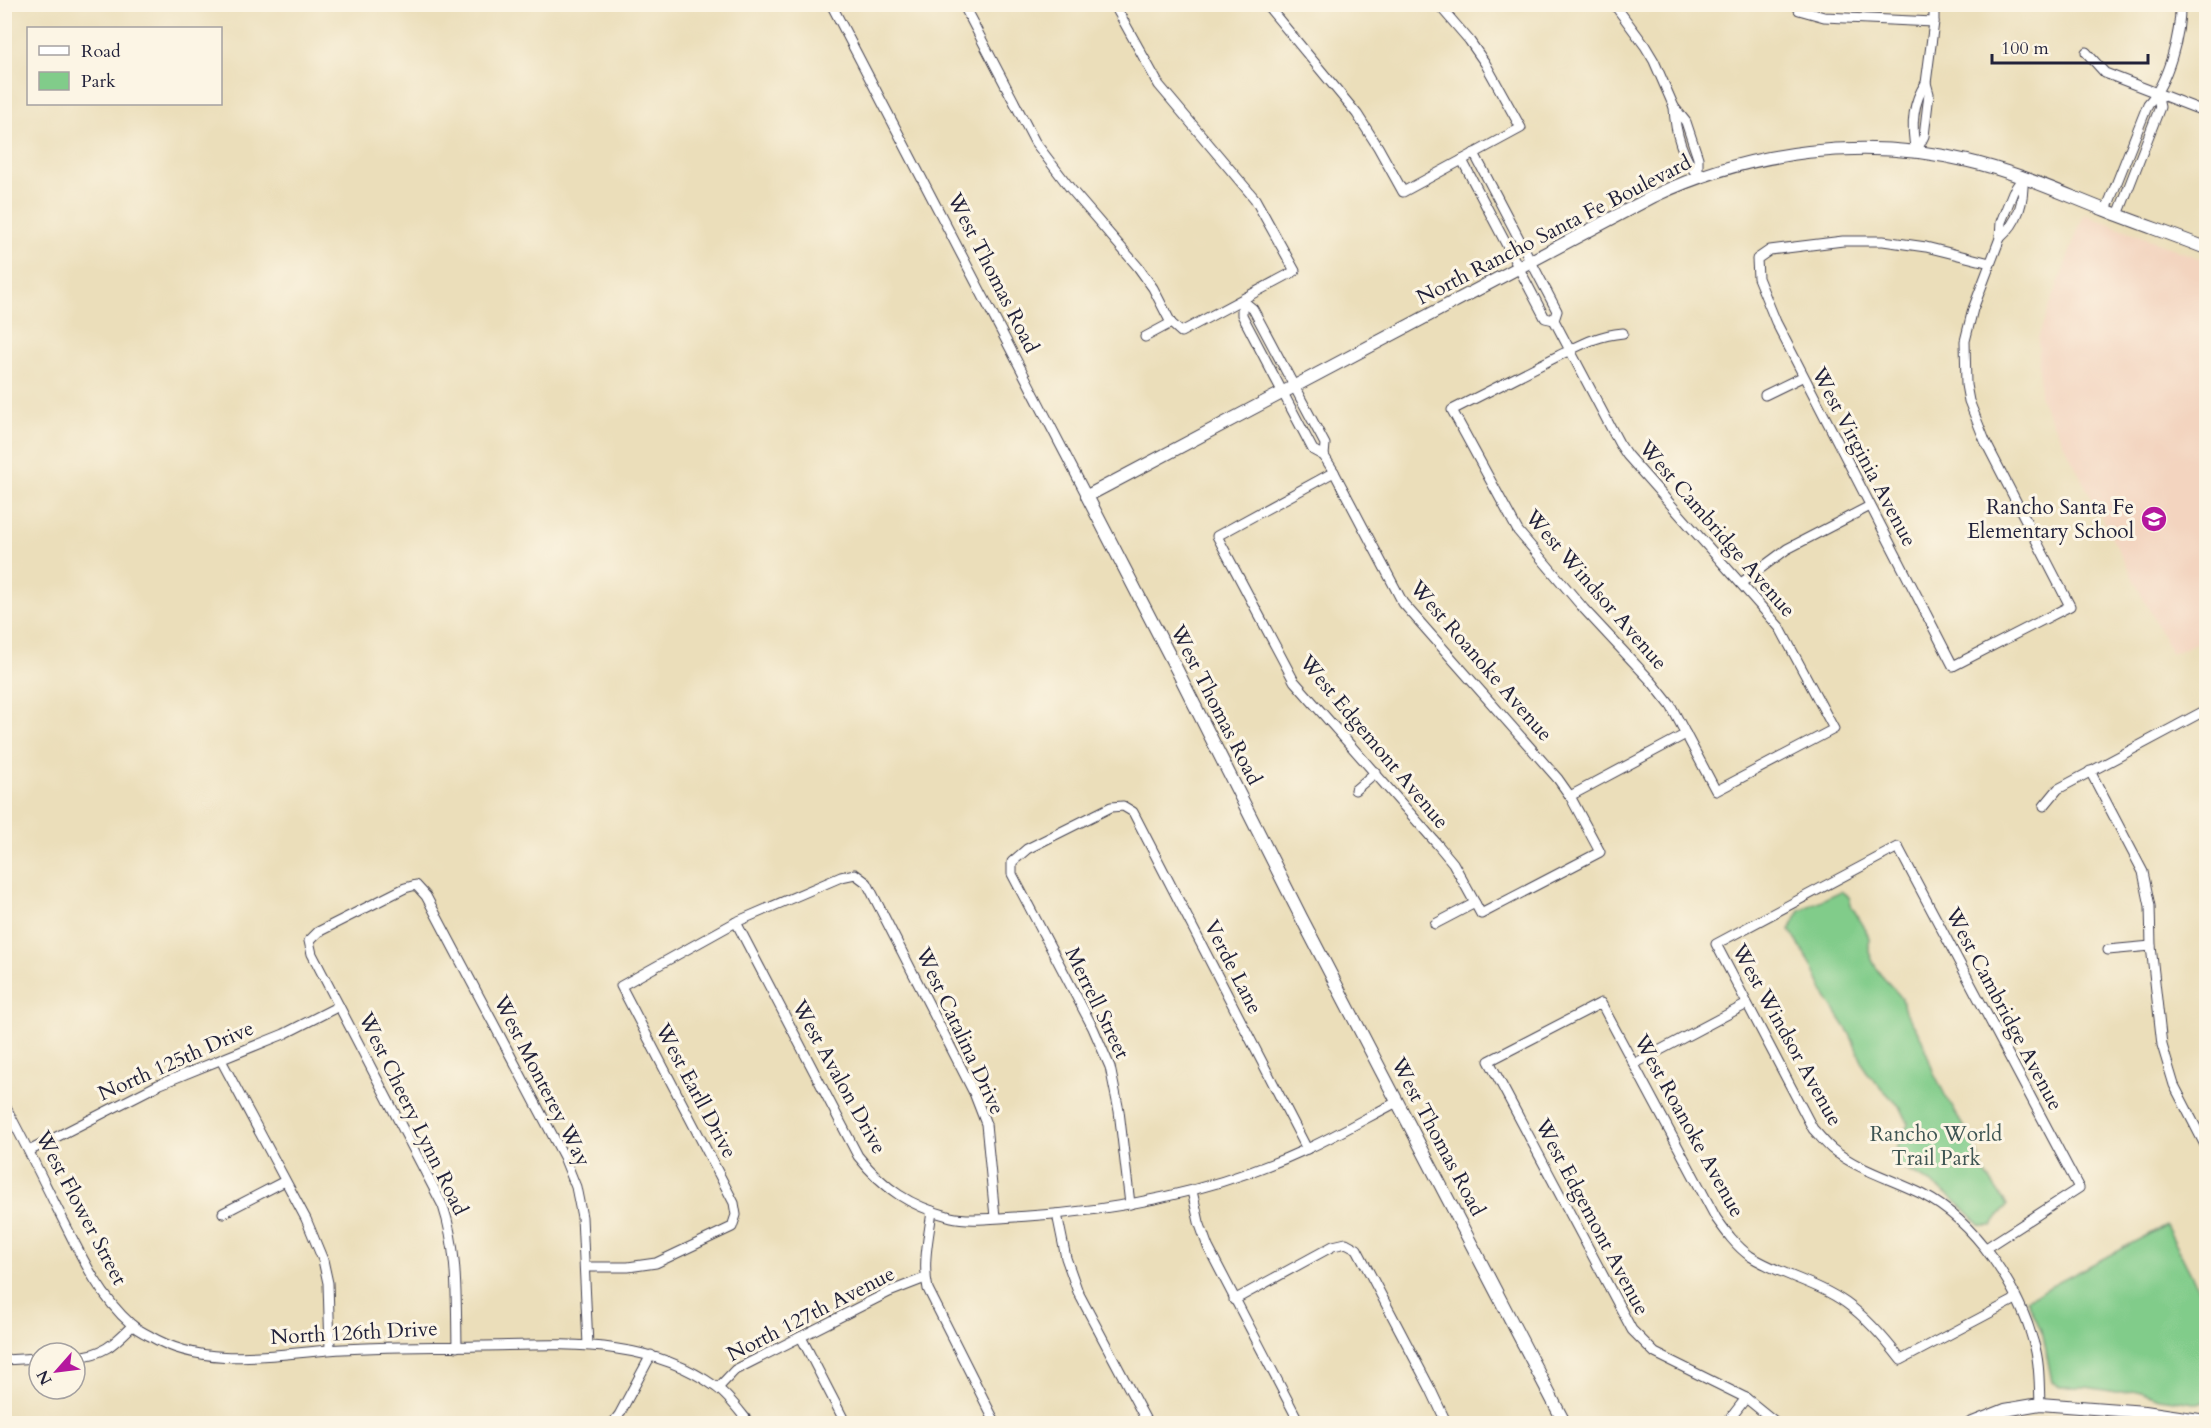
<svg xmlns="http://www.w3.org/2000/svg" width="2211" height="1428" font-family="Cardo,serif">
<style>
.built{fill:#f3d4bf}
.green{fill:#81cc8a;stroke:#527762;stroke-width:1.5}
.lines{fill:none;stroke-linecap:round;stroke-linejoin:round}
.minor-casing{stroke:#403e4e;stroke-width:11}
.tertiary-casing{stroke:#403e4e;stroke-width:14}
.minor{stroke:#fff;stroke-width:9}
.tertiary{stroke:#fff;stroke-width:12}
.labels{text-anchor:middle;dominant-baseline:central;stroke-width:6;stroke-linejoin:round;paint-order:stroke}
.street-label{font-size:21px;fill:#22223b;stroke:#fcf5e5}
.poi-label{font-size:21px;fill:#22223b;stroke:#fcf5e5;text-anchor:end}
.park-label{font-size:21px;fill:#3e5553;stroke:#fcf5e5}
</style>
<rect width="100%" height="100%" fill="#fcf5e5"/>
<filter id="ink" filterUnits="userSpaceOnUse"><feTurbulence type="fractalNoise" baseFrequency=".0167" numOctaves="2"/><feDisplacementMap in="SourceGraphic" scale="12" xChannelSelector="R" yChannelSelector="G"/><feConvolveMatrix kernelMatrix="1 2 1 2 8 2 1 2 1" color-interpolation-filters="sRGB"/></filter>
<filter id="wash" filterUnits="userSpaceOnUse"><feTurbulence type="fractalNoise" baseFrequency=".008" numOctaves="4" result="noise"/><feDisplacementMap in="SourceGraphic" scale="24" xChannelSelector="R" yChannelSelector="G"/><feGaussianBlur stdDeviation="1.35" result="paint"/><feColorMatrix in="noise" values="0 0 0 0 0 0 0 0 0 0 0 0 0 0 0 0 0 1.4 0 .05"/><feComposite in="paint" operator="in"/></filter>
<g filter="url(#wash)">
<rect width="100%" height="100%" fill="#ebdeba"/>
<path class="built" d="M2084 214 2206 261V640L2195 643 2172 654 2040 398 2038 338Z"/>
<g class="green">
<path d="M1841 891 1849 897 1852 907 1865 928 1869 938V952L1873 962 1880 974 1902 998 1904 1009 1922 1039 1933 1071 1946 1097 1972 1140 1985 1173 2007 1205 1992 1226H1981C1955 1198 1933 1181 1897 1166L1896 1150 1908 1123 1901 1108 1867 1073 1850 1034 1826 997 1811 964 1790 930 1800 910Z"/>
<path d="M2166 1225 2206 1304V1402L2195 1403 2159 1398 2141 1391 2117 1392 2086 1387H2060L2052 1382 2043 1335 2027 1299Z"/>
</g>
</g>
<g filter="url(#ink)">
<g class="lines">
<g class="minor-casing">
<g id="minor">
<path d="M831 4 1087 496"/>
<path d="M963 4 1035 142 1070 188 1138 267 1153 288 1171 323"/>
<path d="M1114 4 1159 85 1255 199 1295 271 1181 332 1171 323 1145 337"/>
<path d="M1266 4 1357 114 1378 147 1403 192 1521 128 1485 63 1469 40 1438 4"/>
<path d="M1614 4 1645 46 1654 61 1674 107 1686 122 1698 158V176"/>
<path d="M1799 10 1824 17 1934 22"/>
<path d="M2086 52 2105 73 2206 112"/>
<path d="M1674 107C1675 132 1682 156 1698 176"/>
<path d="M1916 152 1924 136 1929 94 1926 83 1934 22V4"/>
<path d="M1916 152C1911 128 1912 103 1926 83"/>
<path d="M1474 153 1557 311 1554 320"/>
<path d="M1462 160 1545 318 1554 320"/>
<path d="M2106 210 2148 104C2168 82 2181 34 2180 4"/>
<path d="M2118 215 2160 107 2157 94"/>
<path d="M2000 238C2019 221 2024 202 2023 177"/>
<path d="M1990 263 1926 247 1883 241H1843L1770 250 1757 259 1758 278 1776 322 1953 666 2070 606 1985 441 1969 401 1966 385 1965 341 1973 309 2000 238 2001 222 2013 192 2023 177"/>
<path d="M1242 300V315L1313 450 1324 456 1334 472 1403 603 1558 779 1570 796 1600 852 1481 914 1475 903 1435 924"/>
<path d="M1242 300 1253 309 1294 386 1325 444 1324 456"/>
<path d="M1554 320 1619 443 1627 455 1780 628 1834 729 1716 791 1671 706 1652 682 1584 609 1518 531 1452 410 1558 356C1583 344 1595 336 1623 333"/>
<path d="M1765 395 1802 377"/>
<path d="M1334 472 1217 536 1294 681 1438 845 1453 863 1475 903"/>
<path d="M1741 583 1787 549 1870 506"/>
<path d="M2090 771 2143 872 2150 906 2151 946 2162 1045 2174 1085 2206 1147"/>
<path d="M1355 790 1376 772"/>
<path d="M1570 796 1686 734"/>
<path d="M2044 806 2058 789 2206 710"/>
<path d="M736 922 858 1156C884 1189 910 1206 951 1217 970 1222 1007 1217 1028 1216 1124 1210 1221 1189 1309 1148 1339 1134 1368 1117 1397 1102"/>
<path d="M2108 950 2151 946"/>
<path d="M221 1060 306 1219 323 1260 328 1283 330 1349"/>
<path d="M1634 1064 1747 1004"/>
<path d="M4 1104C23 1139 40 1174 58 1210 78 1249 97 1294 131 1324 136 1329 144 1333 150 1336 204 1368 269 1355 328 1350 378 1346 429 1347 479 1346 560 1345 646 1336 716 1387 729 1396 740 1412 750 1424"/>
<path d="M29 1151 158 1085 284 1034 339 1006"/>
<path d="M1192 1191 1199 1222 1208 1247 1300 1424"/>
<path d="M1130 1204 1119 1111 1110 1067 1093 1028 1012 874V862L1027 849 1111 807 1123 806 1133 812 1307 1149"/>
<path d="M932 1211C929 1236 922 1263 928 1289L996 1424"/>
<path d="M223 1213 285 1181"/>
<path d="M1057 1214 1066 1258 1078 1292 1148 1424"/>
<path d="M1986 1248 2079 1188 1898 847 1716 944 1813 1129C1819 1135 1825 1143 1832 1149 1858 1170 1892 1179 1922 1194 1976 1222 2018 1286 2034 1344 2040 1363 2039 1384 2040 1404"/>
<path d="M585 1267H628L656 1263 732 1227 736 1215 734 1203 621 986 736 922 841 877 855 874 867 883 974 1093 986 1124 995 1217"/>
<path d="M1234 1300 1333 1246 1346 1243 1357 1249 1431 1390 1447 1424"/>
<path d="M801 1337 846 1424"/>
<path d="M457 1347C456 1299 458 1251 443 1206L312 954 309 941 318 932 405 888 416 885 426 896 564 1157 576 1187 582 1217 588 1345"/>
<path d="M75 1357C103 1355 113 1345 132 1326"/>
<path d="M4 1360 39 1358"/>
<path d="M718 1388 735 1370 889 1292 925 1278"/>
<path d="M612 1424 619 1415 651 1355"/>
<path d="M1726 1424 1746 1398"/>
<path d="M1778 1424 1746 1398 1655 1353 1632 1330 1489 1061 1601 1003 1716 1218C1726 1232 1736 1246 1750 1256 1780 1275 1817 1282 1846 1303 1867 1318 1885 1339 1901 1360L2016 1299"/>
</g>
</g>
<g class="tertiary-casing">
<g id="tertiary">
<path d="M1565 1424 1301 917 1177 670 1087 496 1654 196C1751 150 1864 136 1968 161 2016 172 2059 192 2105 210 2138 223 2173 235 2206 248"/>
<path d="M1970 1424 2005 1410 2040 1404 2145 1412 2206 1421"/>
</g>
</g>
<use href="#minor" class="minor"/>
<use href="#tertiary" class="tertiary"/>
</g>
</g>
<defs>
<g id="school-disc" transform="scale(1.35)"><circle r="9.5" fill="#b5179e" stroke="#fcf5e5"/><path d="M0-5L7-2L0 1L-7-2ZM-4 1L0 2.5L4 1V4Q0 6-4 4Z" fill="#fff"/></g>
</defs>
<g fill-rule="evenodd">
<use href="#school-disc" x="2154" y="519"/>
</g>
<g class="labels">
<g class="street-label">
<text transform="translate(1554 230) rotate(-27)">North Rancho Santa Fe Boulevard</text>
<text transform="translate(993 273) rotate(63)">West Thomas Road</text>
<text transform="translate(1864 457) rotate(62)">West Virginia Avenue</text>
<text transform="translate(1717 529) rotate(49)">West Cambridge Avenue</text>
<text transform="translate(1596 590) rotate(49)">West Windsor Avenue</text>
<text transform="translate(1481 661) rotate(49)">West Roanoke Avenue</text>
<text transform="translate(1216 705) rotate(63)">West Thomas Road</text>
<text transform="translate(1374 742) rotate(50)">West Edgemont Avenue</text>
<text transform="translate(1233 967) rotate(63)">Verde Lane</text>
<text transform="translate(1097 1003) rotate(64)">Merrell Street</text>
<text transform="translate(2004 1009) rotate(62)">West Cambridge Avenue</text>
<text transform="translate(960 1031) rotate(65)">West Catalina Drive</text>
<text transform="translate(1787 1035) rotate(61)">West Windsor Avenue</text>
<text transform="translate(176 1061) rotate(-24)">North 125th Drive</text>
<text transform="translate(839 1077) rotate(61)">West Avalon Drive</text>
<text transform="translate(542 1081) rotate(63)">West Monterey Way</text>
<text transform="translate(696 1091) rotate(62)">West Earll Drive</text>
<text transform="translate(413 1114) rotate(64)">West Cheery Lynn Road</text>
<text transform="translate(1689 1126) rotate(61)">West Roanoke Avenue</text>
<text transform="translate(1438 1137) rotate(62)">West Thomas Road</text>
<text transform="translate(81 1208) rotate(62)">West Flower Street</text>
<text transform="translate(1592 1217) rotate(62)">West Edgemont Avenue</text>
<text transform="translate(811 1314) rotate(-27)">North 127th Avenue</text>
<text transform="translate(354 1333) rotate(-3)">North 126th Drive</text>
</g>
<g class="poi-label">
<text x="2134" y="507">Rancho Santa Fe<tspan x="2134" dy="24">Elementary School</tspan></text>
</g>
<g class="park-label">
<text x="1936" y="1134">Rancho World<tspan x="1936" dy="24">Trail Park</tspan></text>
</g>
</g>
<rect width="2211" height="1428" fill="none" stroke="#fcf5e5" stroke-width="24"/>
<rect x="27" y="27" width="195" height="78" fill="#fcf5e5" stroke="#a5a1a1" stroke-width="1.5"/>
<rect x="39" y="46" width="30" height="9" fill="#ffffff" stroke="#a5a1a1" stroke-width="1.5"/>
<text x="81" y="57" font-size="18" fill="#22223b">Road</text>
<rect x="39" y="72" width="30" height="18" fill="#81cc8a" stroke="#a5a1a1" stroke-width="1.5"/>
<text x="81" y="87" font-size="18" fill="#22223b">Park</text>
<g transform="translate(57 1371) rotate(242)"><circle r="28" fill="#fcf5e5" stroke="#a5a1a1" stroke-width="1.5"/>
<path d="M0-4.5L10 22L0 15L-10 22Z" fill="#b5179e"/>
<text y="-9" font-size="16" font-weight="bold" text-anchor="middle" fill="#22223b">N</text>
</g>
<path d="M1992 54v9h156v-9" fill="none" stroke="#22223b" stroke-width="3"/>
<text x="2001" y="54" font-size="18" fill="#22223b" stroke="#fcf5e5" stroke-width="4.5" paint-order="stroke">100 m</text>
</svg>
